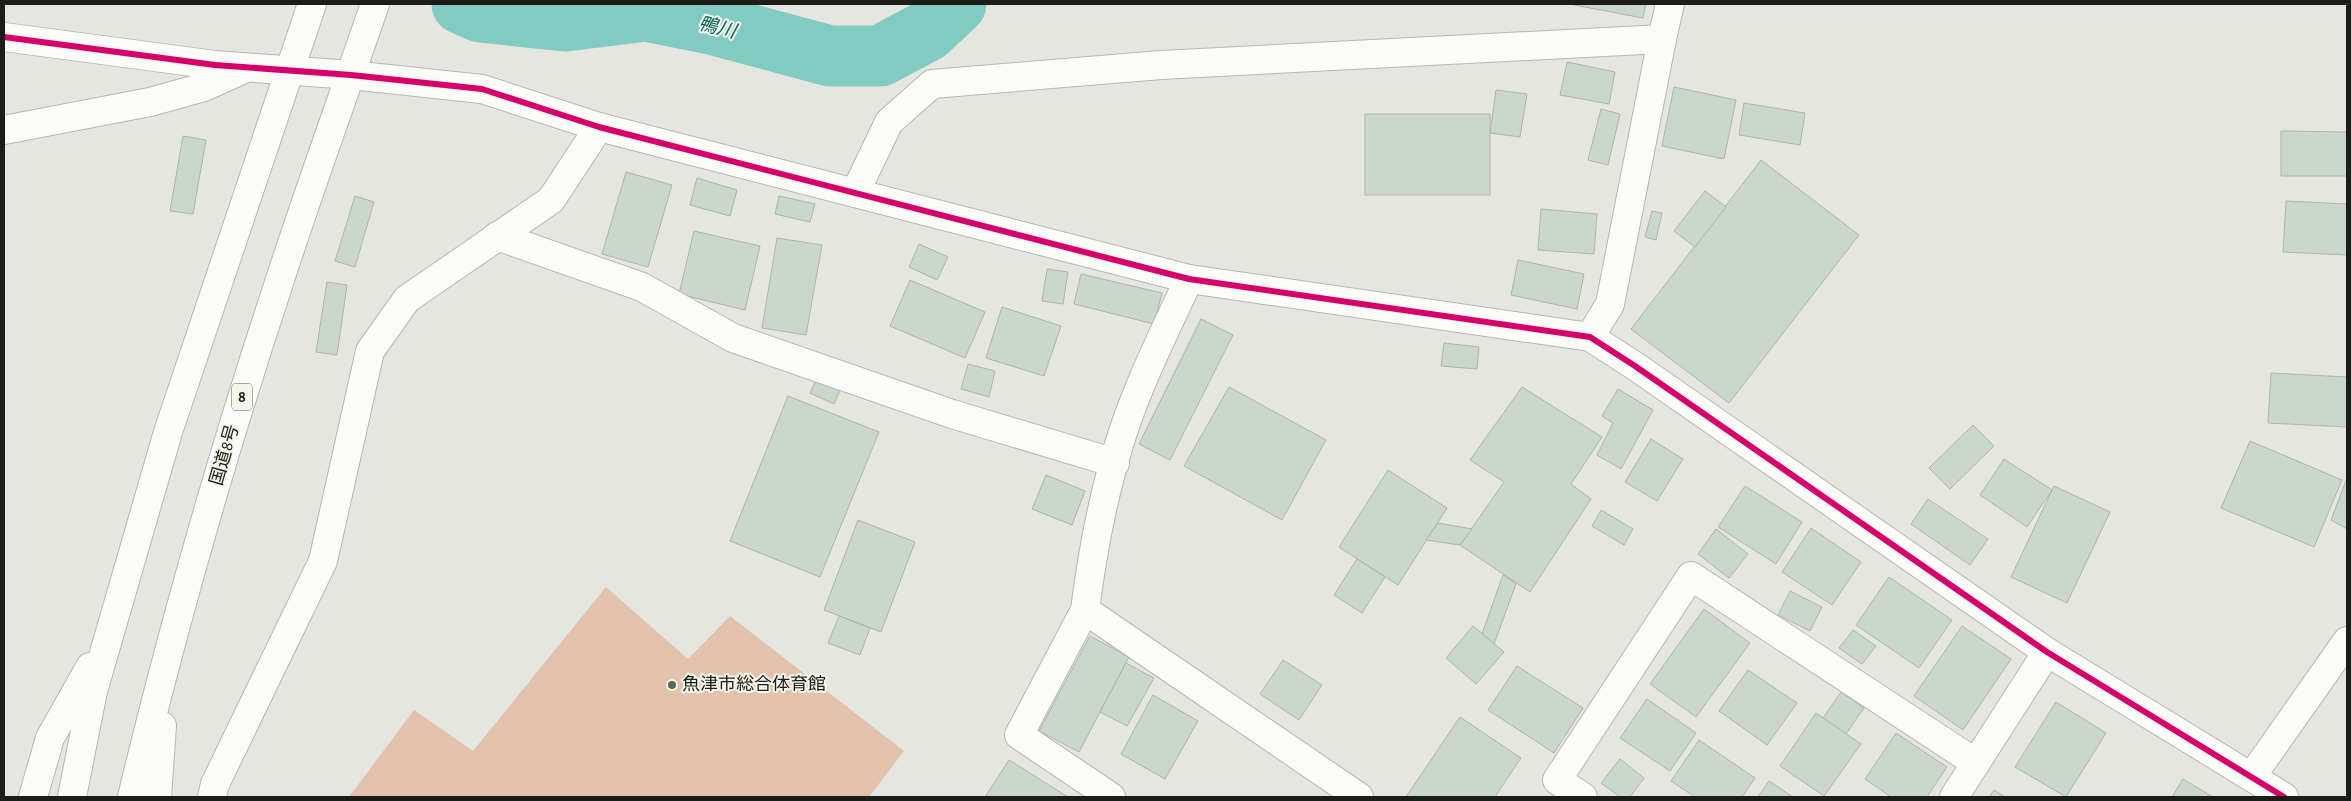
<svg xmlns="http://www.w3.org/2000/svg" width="2351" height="801" font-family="'Alegreya Sans','Noto Sans JP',sans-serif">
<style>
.green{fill:#e3c2ad}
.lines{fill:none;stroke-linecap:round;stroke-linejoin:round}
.river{stroke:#82cbc1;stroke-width:61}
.building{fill:#cad8cb;stroke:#b0b2ae}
.minor-casing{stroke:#b6b7b2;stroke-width:30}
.trunk-casing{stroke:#b6b7b2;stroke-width:30}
.minor{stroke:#fbfbfa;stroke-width:28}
.trunk{stroke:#fbfbfa;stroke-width:28}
.cycleway-casing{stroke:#f3f6ea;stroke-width:9}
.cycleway{stroke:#d6006c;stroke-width:6}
.poi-dot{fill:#62635f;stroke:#f3f6ea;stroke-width:2}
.labels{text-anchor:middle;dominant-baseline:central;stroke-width:4;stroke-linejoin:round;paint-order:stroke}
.shield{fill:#f3f6ea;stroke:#5c5e58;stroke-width:1}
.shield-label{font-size:16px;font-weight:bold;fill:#1c1d19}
.street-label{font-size:18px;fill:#1c1d19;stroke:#f3f6ea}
.poi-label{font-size:18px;fill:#1c1d19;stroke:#f3f6ea;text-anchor:start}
.water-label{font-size:19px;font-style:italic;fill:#07625b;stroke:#f3f6ea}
</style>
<rect width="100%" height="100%" fill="#e5e6e0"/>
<path class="green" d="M606 587 688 659 730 616 904 751 869 797H349L414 710 473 751Z"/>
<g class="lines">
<path class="river" d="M462 4 480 12 565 21 646 11 711 24 830 56H880L927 31 956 4"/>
</g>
<g class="building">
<path d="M1569 4H1646L1643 18Z"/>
<path d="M1567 62 1615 72 1609 104 1560 95Z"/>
<path d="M1674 87 1736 100 1724 159 1662 146Z"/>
<path d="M1496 90 1527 94 1520 137 1490 133Z"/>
<path d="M1744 103 1805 113 1800 145 1739 135Z"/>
<path d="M1601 109 1620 114 1608 165 1588 160Z"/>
<rect x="1365" y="114" width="125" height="81"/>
<path d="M2281 131 2347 132V176H2281Z"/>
<path d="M183 136 206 140 193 214 170 211Z"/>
<path d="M1761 160 1859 235 1729 403 1631 329Z"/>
<path d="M626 172 672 185 648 267 602 254Z"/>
<path d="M697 178 737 190 730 216 690 205Z"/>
<path d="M1705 191 1726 207 1695 247 1674 231Z"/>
<path d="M355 196 374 202 355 267 335 261Z"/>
<path d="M779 196 815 204 810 222 775 214Z"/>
<path d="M2286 201 2347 204V255L2283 252Z"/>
<path d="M1541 209 1597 214 1594 254 1538 250Z"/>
<path d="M1652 211 1662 213 1656 240 1645 237Z"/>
<path d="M694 231 760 246 745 310 679 294Z"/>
<path d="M777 238 822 245 806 335 762 328Z"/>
<path d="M919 244 948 257 937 280 909 267Z"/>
<path d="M1518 260 1584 274 1577 309 1511 295Z"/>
<path d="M1047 269 1068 272 1063 304 1042 301Z"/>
<path d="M1081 274 1162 293 1154 324 1074 304Z"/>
<path d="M910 280 985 312 965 358 890 326Z"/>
<path d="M327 282 347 285 337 355 316 352Z"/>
<path d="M1002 307 1061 326 1044 376 986 358Z"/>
<path d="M1201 319 1233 335 1170 460 1139 444Z"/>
<path d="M1444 343 1479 347 1477 369 1441 366Z"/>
<path d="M968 364 995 371 989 397 961 389Z"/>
<path d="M2271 373 2347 377V427L2268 423Z"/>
<path d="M817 378 841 388 834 404 810 393Z"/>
<path d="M1229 387 1326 440 1282 520 1184 466Z"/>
<path d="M1522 387 1602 437 1571 484 1591 499 1530 592 1460 545 1504 482 1470 460Z"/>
<path d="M1618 389 1653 410 1621 469 1597 455 1613 423 1602 416Z"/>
<path d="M788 396 879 432 820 577 730 541Z"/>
<path d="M1973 425 1994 446 1950 489 1929 468Z"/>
<path d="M1651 439 1683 459 1657 501 1625 482Z"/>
<path d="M2250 441 2342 480 2314 547 2221 508Z"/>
<path d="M2004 459 2052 490 2027 527 1980 495Z"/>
<path d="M1388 470 1447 508 1398 585 1339 547Z"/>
<path d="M1046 475 1085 491 1072 525 1032 509Z"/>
<path d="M2347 478V529L2331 520Z"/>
<path d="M1745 486 1802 522 1776 564 1718 527Z"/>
<path d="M2054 486 2110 512 2067 603 2011 577Z"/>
<path d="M1928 499 1988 539 1970 565 1911 524Z"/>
<path d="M1601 510 1633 529 1624 545 1592 526Z"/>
<path d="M858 520 915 542 881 632 824 610Z"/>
<path d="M1438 523 1472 529 1460 545 1426 540Z"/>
<path d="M1811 528 1861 562 1832 605 1782 572Z"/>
<path d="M1716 529 1748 554 1729 578 1698 554Z"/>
<path d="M1357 559 1385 577 1362 613 1334 595Z"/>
<path d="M1503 575 1516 584 1494 644 1482 634Z"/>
<path d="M1889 577 1952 620 1919 668 1856 625Z"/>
<path d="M1790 591 1822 607 1810 631 1778 615Z"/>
<path d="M1704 609 1750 643 1696 717 1650 684Z"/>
<path d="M839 616 870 628 860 655 828 643Z"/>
<path d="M1473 626 1504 652 1476 684 1446 658Z"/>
<path d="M1962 626 2011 659 1963 730 1914 696Z"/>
<path d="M1853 630 1876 646 1862 664 1839 648Z"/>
<path d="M1090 636 1129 657 1079 752 1039 731Z"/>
<path d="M1283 660 1322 685 1299 720 1260 694Z"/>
<path d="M1126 663 1154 678 1127 726 1100 712Z"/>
<path d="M1517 666 1583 708 1554 753 1488 710Z"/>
<path d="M1748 670 1797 703 1767 745 1719 711Z"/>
<path d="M1841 692 1864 708 1846 734 1823 718Z"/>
<path d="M1153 695 1198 721 1165 779 1121 754Z"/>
<path d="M1647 699 1696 733 1670 771 1620 738Z"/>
<path d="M2056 702 2106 733 2066 797 2015 767Z"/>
<path d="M1816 713 1861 744 1824 796 1780 766Z"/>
<path d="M1460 717 1521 758 1495 797H1406Z"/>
<path d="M1896 733 1947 767 1927 797H1891L1865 779Z"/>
<path d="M1699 740 1755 778 1742 797H1695L1671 781Z"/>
<path d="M1620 759 1644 778 1630 797H1620L1601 783Z"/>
<path d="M1009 760 1068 797H985Z"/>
<path d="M2183 779 2213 797H2172Z"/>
<path d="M1769 781 1793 797H1758Z"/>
<path d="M1994 790 2005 797H1989Z"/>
</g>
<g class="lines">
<g class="minor-casing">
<g id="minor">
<path d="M4 37 215 65 351 75 482 89 599 127 1189 279 1590 337 1635 366 2047 652 2284 797"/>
<path d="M1662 39 1670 4"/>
<path d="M4 130 150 102 204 87 246 68"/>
<path d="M855 193 889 122 932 84 1161 65 1662 39 1610 304 1590 337"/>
<path d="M497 236 642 287 733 338 952 414 1115 463"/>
<path d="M1189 279C1172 316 1154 352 1139 389 1111 456 1094 539 1085 610L1359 797"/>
<path d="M1085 610 1019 735 1111 797"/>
<path d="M2252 776 2347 641"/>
<path d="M212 797 215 784 323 561 370 351 407 299 551 200 599 127"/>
<path d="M1583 797 1557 780 1691 576 1976 763"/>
<path d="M1954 797 2047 652"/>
</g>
</g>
<g class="trunk-casing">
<g id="trunk">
<path d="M33 797 50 738 90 667"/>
<path d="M72 797 93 691 168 432 312 4"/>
<path d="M132 797C173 627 221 458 276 292 307 195 342 100 375 4"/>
<path d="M157 797 162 726"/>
</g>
</g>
<use href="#minor" class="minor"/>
<use href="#trunk" class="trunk"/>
<g class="cycleway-casing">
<path id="cycleway" d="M4 37 215 65 351 75 482 89 599 127 1189 279 1590 337 1635 366 2047 652 2284 797"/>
</g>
<use href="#cycleway" class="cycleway"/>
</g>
<circle class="poi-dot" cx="672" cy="685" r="5"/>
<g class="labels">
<rect class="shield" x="232" y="383.5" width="20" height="27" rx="4"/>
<g class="shield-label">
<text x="242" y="397">8</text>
</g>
<g class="street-label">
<text transform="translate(225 455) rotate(-74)">国道8号</text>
</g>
<g class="poi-label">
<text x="682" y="685">魚津市総合体育館</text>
</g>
<g class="water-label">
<text transform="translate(717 28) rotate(14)">鴨川</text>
</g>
</g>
<rect width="2351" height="801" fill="none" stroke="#1c1d19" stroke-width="10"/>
</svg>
